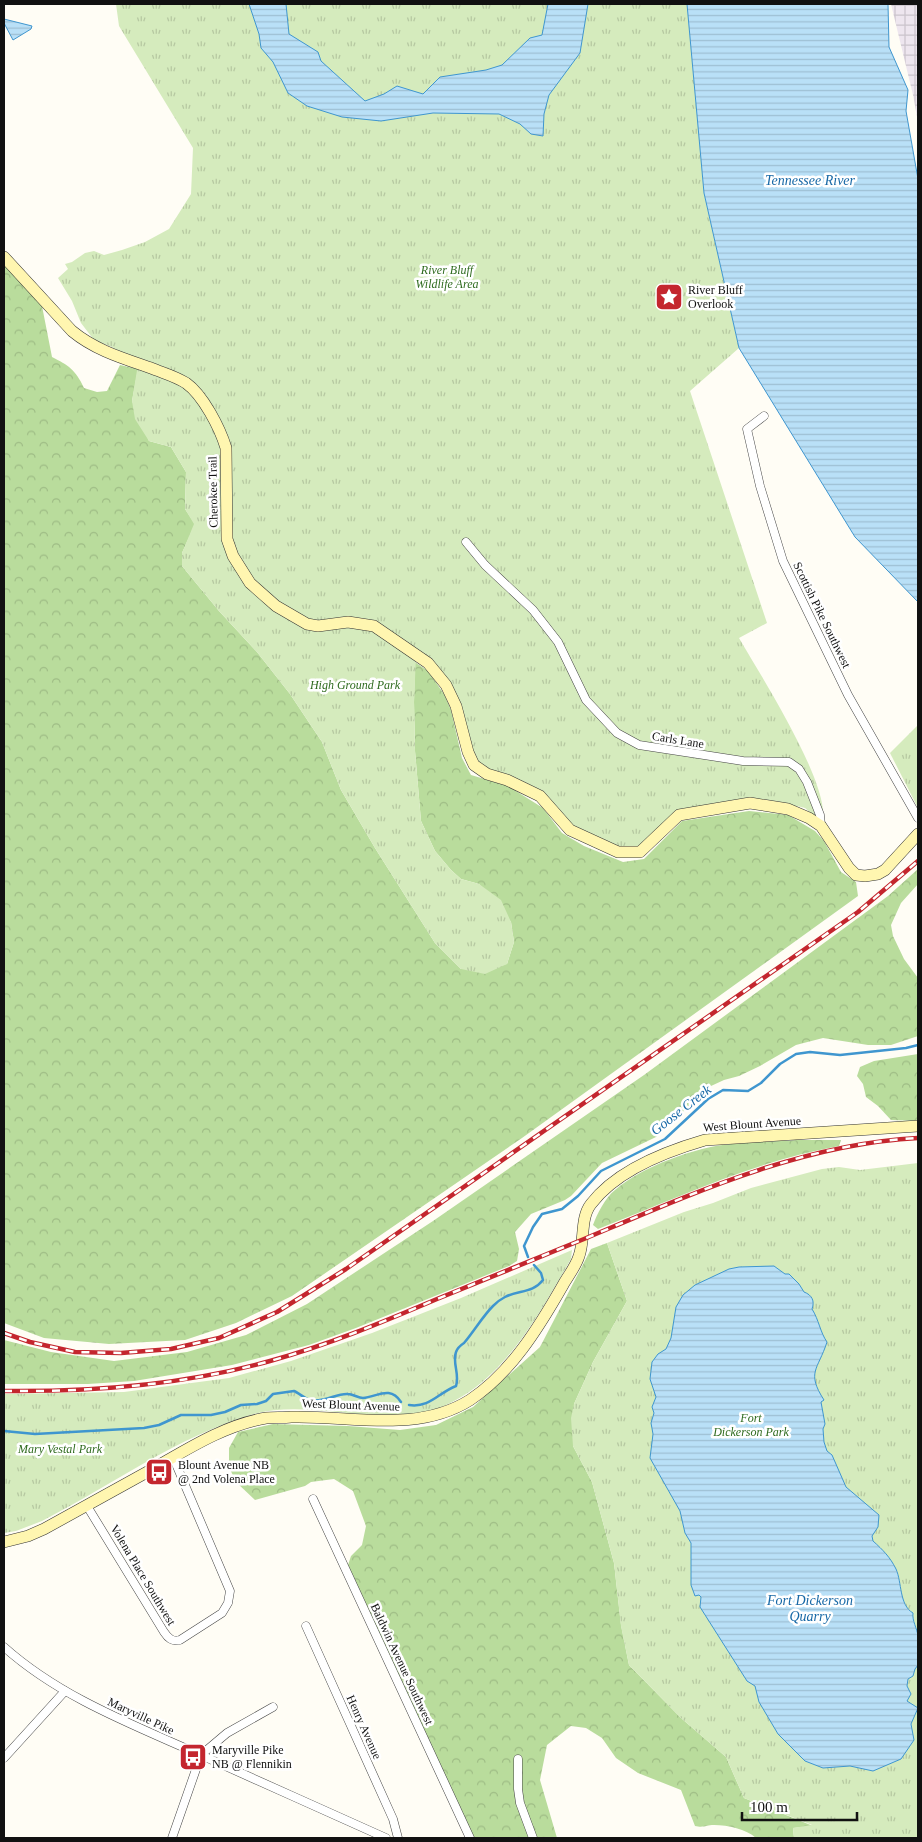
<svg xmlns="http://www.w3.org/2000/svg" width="922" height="1842" font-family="'Times New Roman',serif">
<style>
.industrial{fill:url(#industrial-grid)}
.forest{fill:url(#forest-crowns)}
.park{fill:url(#park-tufts)}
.water{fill:url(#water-rules);stroke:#3f96cf}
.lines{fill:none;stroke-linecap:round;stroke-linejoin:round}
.stream{stroke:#3f96cf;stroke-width:2.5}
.street-casing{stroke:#444;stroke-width:9}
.secondary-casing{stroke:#333;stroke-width:12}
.street{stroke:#fff;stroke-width:8}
.secondary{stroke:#fff6b0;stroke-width:11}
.rail-casing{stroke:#c4262e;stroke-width:4.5}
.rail{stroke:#fff;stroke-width:2.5;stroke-dasharray:8;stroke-linecap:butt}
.labels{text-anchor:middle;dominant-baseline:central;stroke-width:5;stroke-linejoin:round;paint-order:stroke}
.park-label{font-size:12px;font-style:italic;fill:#2f6b1f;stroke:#fff}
.poi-label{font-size:12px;fill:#111;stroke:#fff;text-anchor:start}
.street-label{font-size:12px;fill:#111;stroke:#fff}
.water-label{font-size:14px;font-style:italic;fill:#1768a6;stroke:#fff}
</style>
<defs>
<pattern id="industrial-grid" width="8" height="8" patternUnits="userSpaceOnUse" patternTransform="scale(1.25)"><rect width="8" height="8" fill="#eee6ef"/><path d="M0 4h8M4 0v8" fill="none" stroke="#cbc4cc"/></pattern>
<pattern id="forest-crowns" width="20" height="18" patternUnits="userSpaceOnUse" patternTransform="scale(1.25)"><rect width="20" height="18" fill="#b9dc9c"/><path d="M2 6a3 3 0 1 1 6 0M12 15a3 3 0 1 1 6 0" fill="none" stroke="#9ebc85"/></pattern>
<pattern id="park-tufts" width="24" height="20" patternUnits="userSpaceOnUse" patternTransform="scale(1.25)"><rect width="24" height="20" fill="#d5ebbd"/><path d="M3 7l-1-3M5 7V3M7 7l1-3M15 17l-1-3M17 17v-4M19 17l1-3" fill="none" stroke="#b6c8a1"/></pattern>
<pattern id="water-rules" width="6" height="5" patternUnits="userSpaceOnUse" patternTransform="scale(1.25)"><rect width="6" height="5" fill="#b9e0f7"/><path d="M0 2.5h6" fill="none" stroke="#9ebfd3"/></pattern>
</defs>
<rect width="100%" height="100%" fill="#fffdf5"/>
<path class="industrial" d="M891 4H918V122L913 95Z"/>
<g class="forest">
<path d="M4 263 42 306 52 357C68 365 76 370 84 388L97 392 107 391 120 365 138 369 132 401 149 441 171 447 186 472 185 509 195 524 182 553V566L219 611 257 652 290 694 322 742 341 790 375 848 435 943 461 969 507 964 514 942 511 922 479 884 461 879 451 870 435 851 421 821 415 751 414 702 415 662 428 671 444 694 451 710 462 758 471 775 508 786 543 808 562 833 584 846 623 862 644 859 682 821 749 811 788 815 815 831 824 841 841 872 856 882 858 896 522 1138 292 1296 236 1323 185 1340 109 1344 44 1338 4 1323Z"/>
<path d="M918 869V884L901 903 891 925 893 936 904 959 918 978V1036L891 1045H868L823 1038 796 1045 760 1066 739 1076 724 1080 711 1086 656 1137 602 1163 571 1196 565 1200 531 1214 515 1232 519 1249 517 1261 509 1266 356 1328 309 1345 232 1365 134 1381 88 1384H4V1340L51 1352 114 1361 187 1352 246 1335 307 1304 433 1221 644 1075 888 896Z"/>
<path d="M918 1054V1121L891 1120 878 1106 866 1097 863 1084 857 1076 860 1067 874 1061Z"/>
<path d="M797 1140H841L839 1146C755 1161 677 1198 598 1229L593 1225C597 1214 605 1198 615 1190 643 1166 696 1147 731 1144 753 1141 775 1142 797 1140Z"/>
<path d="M607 1243 627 1301 593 1362 574 1404 573 1446 592 1482 614 1563 621 1625 629 1665 681 1718 726 1757 744 1798 813 1826 793 1828 794 1838H756C746 1829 728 1825 714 1825 706 1825 704 1828 695 1826L681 1790 638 1773 616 1758 602 1738 586 1728 571 1726 547 1745 540 1780 557 1838H474L348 1565 351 1556 362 1545 366 1526 353 1491 334 1479 311 1482 305 1486 255 1500 236 1482 229 1467V1448L238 1432 273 1424 348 1426 400 1430 436 1425 473 1407 540 1347 591 1249Z"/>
</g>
<g class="park">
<path d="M116 4H687L704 193 739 348 690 391 767 623 739 638C761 676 827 779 823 818L814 816 805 808 797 806 788 809 761 805 679 815 640 852 626 853 570 830 553 810 474 765 456 706 416 656 414 702 415 751 421 821 435 851 451 870 461 879 479 884 501 900 511 922 514 942 507 964 485 974 461 969 435 943 375 848 341 790 322 742 290 694 257 652 219 611 182 566V553L194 524 185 509 186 472 171 447 149 441 135 419 132 401 138 364 112 347 94 340 81 323 72 301 58 278 68 269 65 264 72 262 85 253 94 251 104 255 122 250 145 242 169 229 191 194 193 148 119 26Z"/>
<path d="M918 725V808L890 753Z"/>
<path d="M918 1163V1838H794L793 1828 812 1825 744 1798 726 1757 681 1718 629 1665 621 1626 614 1563 592 1482 573 1446 571 1418 574 1404 593 1362 627 1301 607 1243 684 1212 713 1203 751 1188 822 1169 839 1167 860 1170Z"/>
<path d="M572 1250 571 1259C531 1328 487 1412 397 1417 389 1417 380 1416 371 1415 333 1413 292 1404 254 1414 178 1436 112 1485 42 1521L16 1531 4 1533V1394L124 1392 229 1378 291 1361 372 1333 461 1298Z"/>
</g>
<g class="water">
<path d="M249 4H286L289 34 318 52 321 61 365 101 384 94 397 86 423 94 440 77 486 70 502 65 530 38 542 35 548 4H588L580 53 549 95 544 114 543 136 531 134 520 124 499 114 433 113 381 121 342 117 307 106 288 93 273 62 261 48 259 34Z"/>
<path d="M687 4H888L889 47 908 90 906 111 918 179V602L855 537 739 348 704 193Z"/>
<path d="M4 19 32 26 31 29 13 40 4 23Z"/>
<path d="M774 1266 785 1274H789L799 1284 804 1292C812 1295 815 1301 812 1309 819 1320 820 1332 827 1342 818 1370 806 1372 824 1400L821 1402 825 1424 823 1429 824 1442 827 1451 832 1455 846 1487 879 1515 878 1527 872 1536 873 1541C883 1550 890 1557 896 1569 902 1582 899 1605 913 1613 912 1621 917 1628 918 1636 919 1646 918 1656 918 1665L915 1669 913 1676 908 1679 907 1686 911 1694 907 1701 918 1708 911 1724 914 1740 901 1759 873 1771 850 1766 823 1768 805 1761 778 1734 759 1702 755 1686 747 1681 700 1607 701 1597 699 1595 695 1596 691 1585V1543L685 1533 680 1511 650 1458 653 1434 651 1423 654 1413 652 1407 656 1397 650 1379 652 1362 658 1354 666 1349 671 1338 676 1307 683 1295 695 1285 729 1269 739 1267Z"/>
</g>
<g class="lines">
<g class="stream">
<path d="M528 1257 524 1246 533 1227 542 1214 562 1209 578 1196 601 1171 665 1139 708 1099 723 1090 748 1091 761 1083 780 1064 796 1054 810 1052 840 1055 906 1048 918 1045"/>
<path d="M409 1405C430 1408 438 1393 456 1386 460 1374 452 1363 456 1352 457 1349 461 1345 464 1343 474 1331 483 1316 493 1306 496 1303 501 1299 505 1297 519 1290 533 1293 543 1280L541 1273 534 1265"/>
<path d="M4 1431 35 1434 144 1428 159 1425 181 1415H211L225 1412 241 1405 257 1404 266 1401 273 1394 294 1391C299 1393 305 1399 310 1400 325 1403 336 1393 348 1394 353 1394 358 1398 363 1398 377 1397 390 1385 401 1402"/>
</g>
<g class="street-casing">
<g id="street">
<path d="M764 416 747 429 760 486 783 561 848 695 918 818"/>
<path d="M466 542 485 565 533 610 558 642 586 700 617 733 639 745 743 761 789 762 799 769 807 782 820 815 821 826"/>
<path d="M313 1499 470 1838"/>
<path d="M87 1506 164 1632C168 1638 172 1642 180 1640L222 1613 228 1603 230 1591 173 1457"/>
<path d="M306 1626 393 1819 398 1838"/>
<path d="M4 1647C61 1698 134 1725 203 1756 264 1783 325 1811 386 1838"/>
<path d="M4 1758 65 1691"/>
<path d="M518 1759V1789L520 1803 533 1838"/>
<path d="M172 1838 201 1755 227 1733 273 1707"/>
</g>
</g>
<g class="secondary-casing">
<g id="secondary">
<path d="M4 257 72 331C95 350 122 358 151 368 163 373 175 376 186 383 203 395 220 428 226 448L227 539 233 556 250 583 276 606 307 624 318 626 348 622 374 626 428 663 446 685 456 706 468 752 474 765 487 774 507 780 540 796 570 830 618 852H640L679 815 750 803 788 809 809 818 821 826 849 868 856 875 865 876 878 874 885 870 918 834"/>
<path d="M4 1542 28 1536 44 1529C79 1510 114 1490 149 1471 186 1450 224 1425 266 1418 274 1417 283 1418 291 1417 350 1415 416 1434 470 1400 511 1373 539 1327 563 1285 568 1276 576 1266 579 1256 585 1240 580 1218 591 1204 616 1171 667 1151 705 1140L918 1126"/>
</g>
</g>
<use href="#street" class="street"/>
<use href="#secondary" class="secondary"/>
<g class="rail-casing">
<g id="rail">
<path d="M4 1333 30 1342 75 1352 121 1353 171 1349 219 1338 277 1312 346 1269 858 912 918 861"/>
<path d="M4 1391C93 1392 184 1385 270 1361 328 1345 383 1322 437 1299 486 1279 535 1259 584 1239 691 1194 801 1144 918 1138"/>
</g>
</g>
<use href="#rail" class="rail"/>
</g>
<defs>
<g id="sight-square" transform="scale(1.4375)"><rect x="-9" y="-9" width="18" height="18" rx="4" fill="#c4262e" stroke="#fff"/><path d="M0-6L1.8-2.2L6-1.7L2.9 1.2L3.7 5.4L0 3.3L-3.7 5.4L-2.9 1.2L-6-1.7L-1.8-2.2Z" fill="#fff"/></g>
<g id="bus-square" transform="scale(1.4375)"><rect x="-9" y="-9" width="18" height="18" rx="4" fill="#c4262e" stroke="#fff"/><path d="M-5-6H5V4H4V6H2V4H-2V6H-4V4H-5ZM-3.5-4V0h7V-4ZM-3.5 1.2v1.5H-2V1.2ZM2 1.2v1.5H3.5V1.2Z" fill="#fff"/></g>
</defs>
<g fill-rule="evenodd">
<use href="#sight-square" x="669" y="297"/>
<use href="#bus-square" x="159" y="1472"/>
<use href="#bus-square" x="193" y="1757"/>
</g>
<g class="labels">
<g class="park-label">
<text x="447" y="270">River Bluff<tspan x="447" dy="14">Wildlife Area</tspan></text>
<text x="355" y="685">High Ground Park</text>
<text x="751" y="1418">Fort<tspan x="751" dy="14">Dickerson Park</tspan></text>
<text x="60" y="1449">Mary Vestal Park</text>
</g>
<g class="poi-label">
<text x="688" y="290">River Bluff<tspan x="688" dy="14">Overlook</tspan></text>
<text x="178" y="1465">Blount Avenue NB<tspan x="178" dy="14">@ 2nd Volena Place</tspan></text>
<text x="212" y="1750">Maryville Pike<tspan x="212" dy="14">NB @ Flennikin</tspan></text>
</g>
<g class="street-label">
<text transform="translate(213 492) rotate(-91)">Cherokee Trail</text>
<text transform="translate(822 615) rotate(64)">Scottish Pike Southwest</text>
<text transform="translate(678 740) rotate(9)">Carls Lane</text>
<text transform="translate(752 1124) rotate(-4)">West Blount Avenue</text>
<text transform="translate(351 1405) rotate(2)">West Blount Avenue</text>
<text transform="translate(143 1575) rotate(59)">Volena Place Southwest</text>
<text transform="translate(402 1664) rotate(65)">Baldwin Avenue Southwest</text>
<text transform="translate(141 1716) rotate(25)">Maryville Pike</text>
<text transform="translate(364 1727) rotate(66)">Henry Avenue</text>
</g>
<g class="water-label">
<text x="810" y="180">Tennessee River</text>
<text transform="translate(681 1110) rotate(-38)">Goose Creek</text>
<text x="810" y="1600">Fort Dickerson<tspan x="810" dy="16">Quarry</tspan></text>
</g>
</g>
<rect width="922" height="1842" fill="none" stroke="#111111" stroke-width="10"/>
<path d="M742 1812v8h115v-8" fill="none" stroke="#111111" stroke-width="2.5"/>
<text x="750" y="1812" font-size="15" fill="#111111" stroke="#ffffff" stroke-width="4" paint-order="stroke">100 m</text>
</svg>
